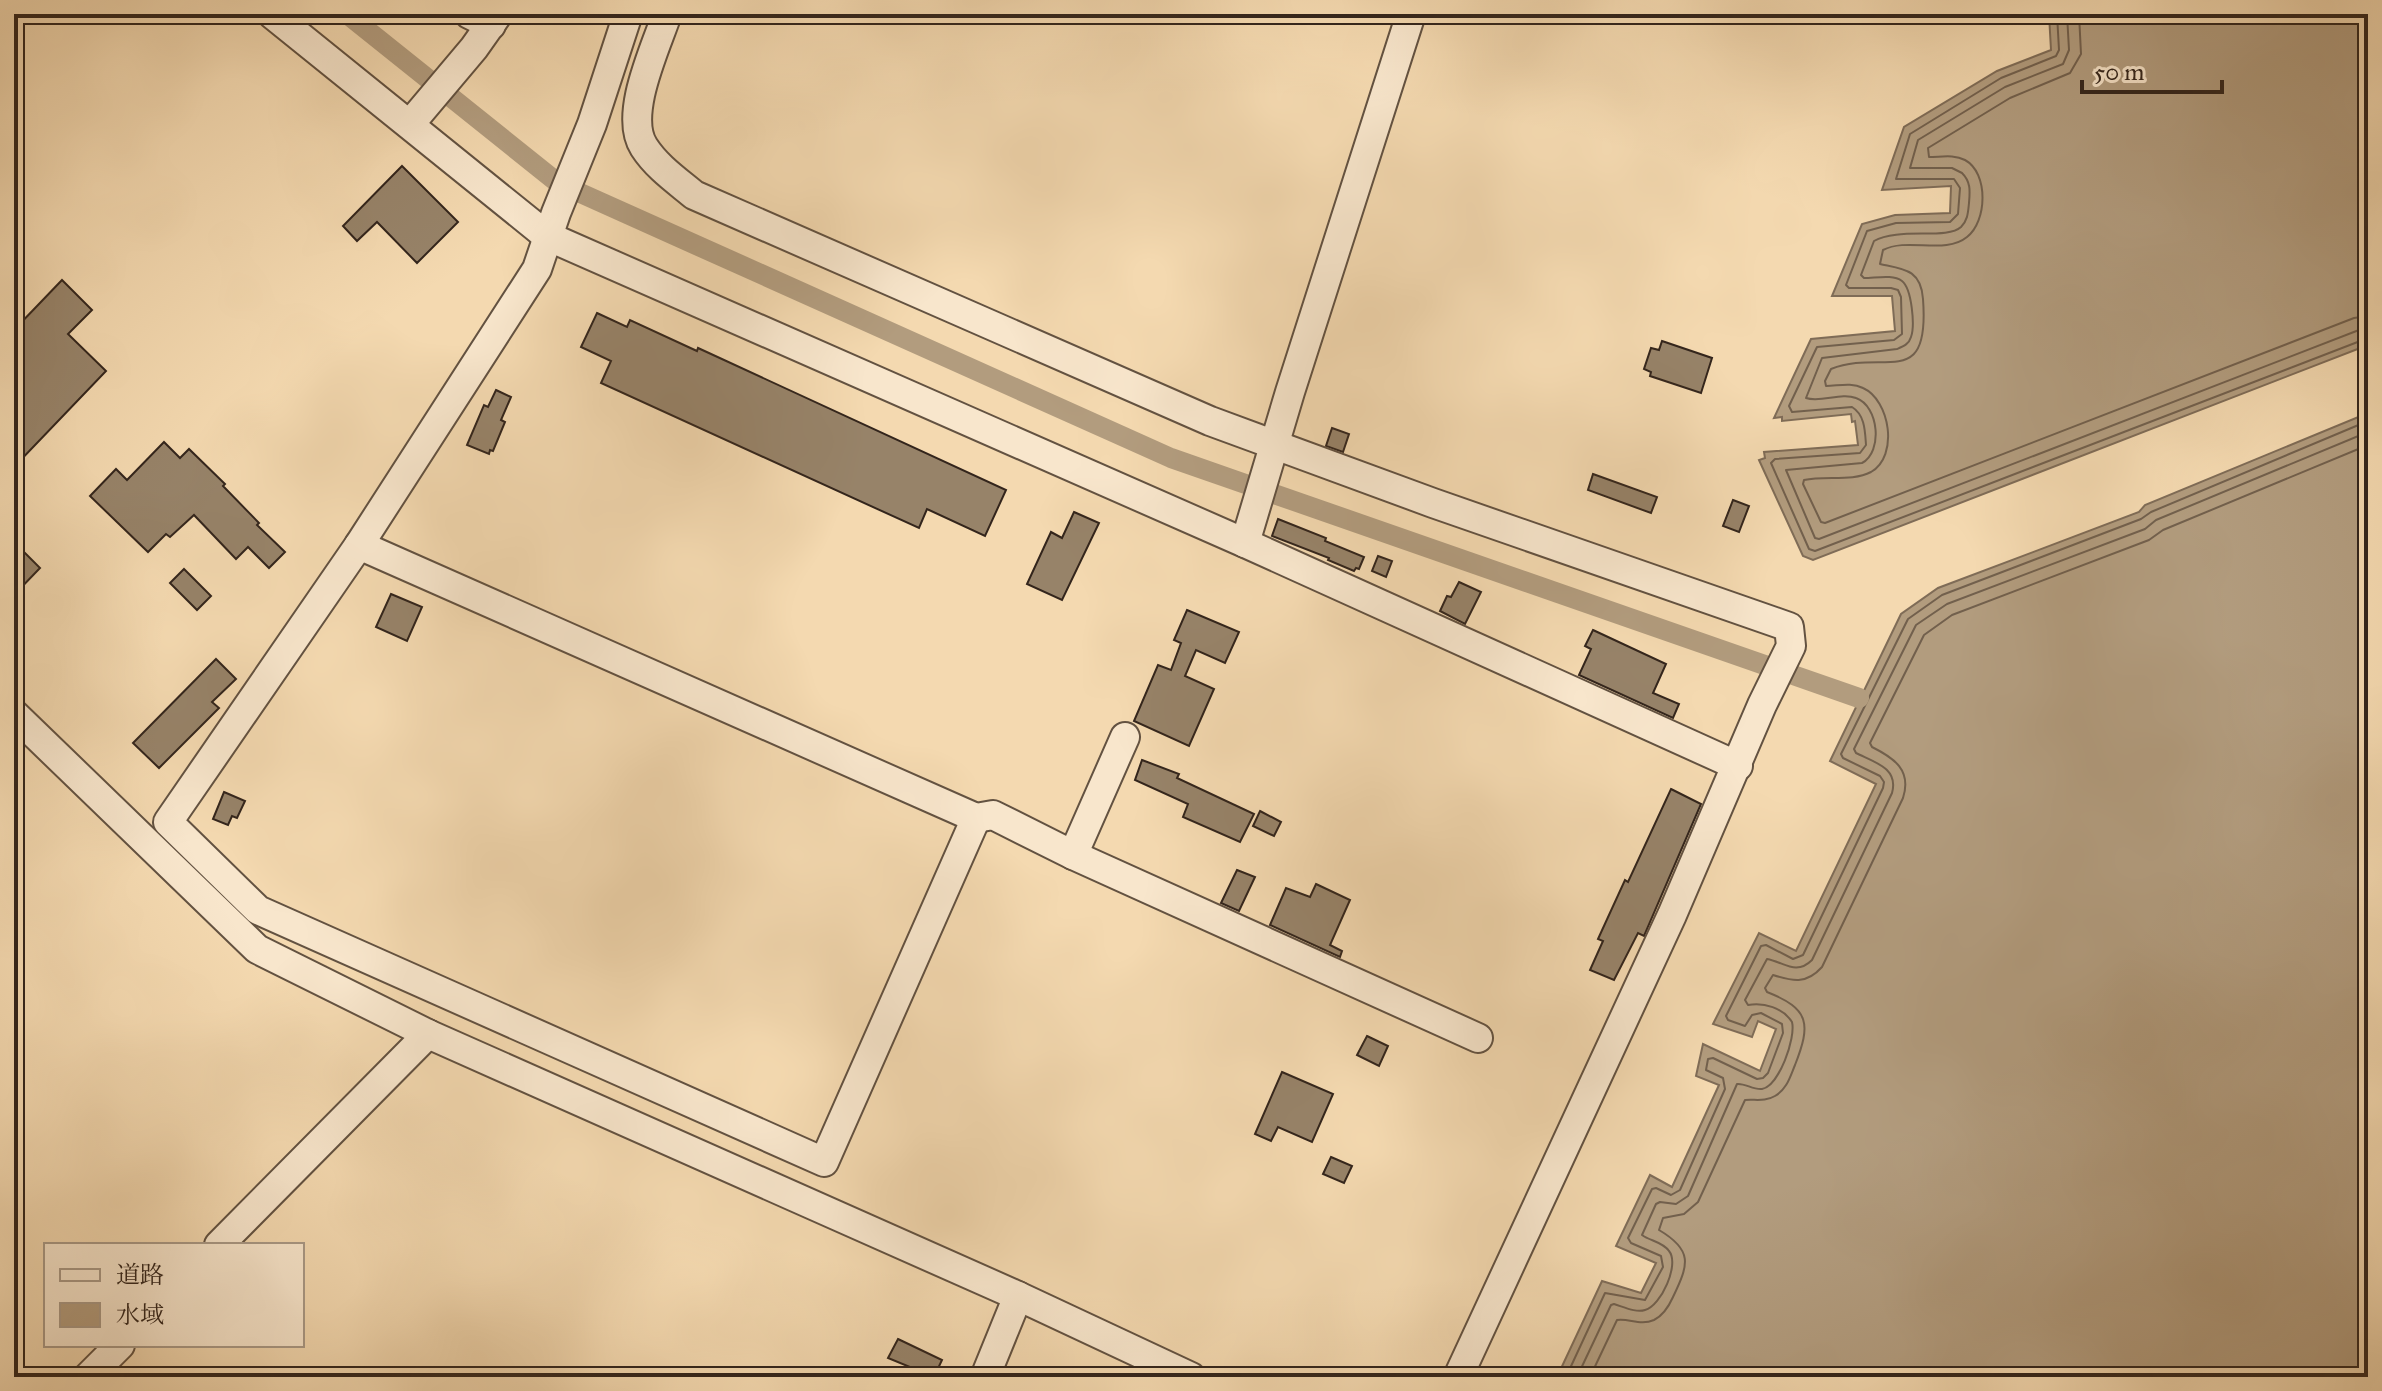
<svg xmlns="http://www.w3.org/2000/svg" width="2382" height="1391" font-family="'IM FELL Great Primer','Noto Serif JP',serif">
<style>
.water{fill:#b29c7e;stroke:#7f6c57;stroke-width:2}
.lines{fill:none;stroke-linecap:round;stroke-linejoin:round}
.shore{stroke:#72604d;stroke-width:2}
.canal{stroke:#b29c7e;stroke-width:20}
.building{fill:#978369;stroke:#33251c;stroke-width:2}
.minor-casing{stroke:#635241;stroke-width:32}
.minor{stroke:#f8e6cc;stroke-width:28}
</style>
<rect width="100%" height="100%" fill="#f4d9b0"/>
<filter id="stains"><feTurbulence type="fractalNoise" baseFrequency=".0025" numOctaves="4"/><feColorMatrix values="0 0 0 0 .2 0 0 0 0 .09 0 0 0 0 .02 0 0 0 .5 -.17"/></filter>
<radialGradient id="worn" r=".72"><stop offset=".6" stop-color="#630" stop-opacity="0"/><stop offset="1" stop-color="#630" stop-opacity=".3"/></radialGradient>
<g class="water">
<path d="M2049 14H2368V345L1813 560 1803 556 1759 460 1765 458 1764 452 1858 445 1855 421 1852 422 1851 414 1782 421V417L1774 418 1811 339 1895 331 1892 296H1832L1862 224 1895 215 1950 213 1951 186 1882 190 1904 127 1997 71 2051 50Z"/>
<path d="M2368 413V1377H1557L1602 1281 1641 1293 1656 1263 1616 1246 1650 1175 1672 1187 1719 1085 1696 1076 1703 1044 1760 1071 1776 1029 1758 1021 1752 1037 1713 1024 1759 933 1796 951 1876 784 1830 761 1901 614 1938 588 2139 512 2145 505Z"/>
</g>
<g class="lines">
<g class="shore">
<path d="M2057 14 2059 50 2056 56 2001 78 1910 134 1896 179H1954L1960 188 1958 214 1950 222 1896 223 1867 231 1846 285 1849 288H1891L1898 290 1901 297 1902 334 1894 340 1817 347 1789 406 1792 412 1852 407C1865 415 1865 431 1866 445L1860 453 1775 459 1771 463 1809 549 1815 551 2368 338"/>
<path d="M2067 14 2069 50 2063 64 2005 87 1918 140 1910 168H1952L1962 173C1971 182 1970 191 1969 203 1968 212 1968 220 1961 227 1947 240 1898 227 1874 241L1861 275 1864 278C1876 278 1893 274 1902 281 1912 289 1915 326 1911 337 1909 344 1904 346 1897 349L1822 358 1806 398C1821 403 1841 392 1856 398 1879 406 1883 452 1862 463L1786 470 1815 538 1819 539 2359 330 2368 328"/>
<path d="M2079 14 2081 54 2070 73 2010 98 1928 148 1929 157C1941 157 1954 154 1965 160 1989 173 1987 222 1967 237 1945 255 1908 237 1883 250L1880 264C1903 269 1921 269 1923 299 1930 392 1884 348 1831 369L1825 381 1826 386C1838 386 1851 382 1863 388 1890 400 1899 456 1871 472 1852 482 1825 475 1804 480L1803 484 1821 522 1825 523 2354 318 2368 316"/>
<path d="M1566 1377 1605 1293 1645 1300 1663 1267 1661 1256 1631 1243 1628 1238 1652 1189 1656 1188 1671 1195 1680 1190 1725 1089 1723 1078 1706 1070 1708 1059 1713 1058 1757 1079 1763 1078 1768 1073 1783 1033 1782 1024 1761 1013 1752 1015 1745 1026 1728 1020 1726 1016 1761 946 1766 945 1793 959 1803 955 1883 788 1884 782 1880 776 1843 758 1841 754 1908 619 1942 595 2141 519 2151 512 2368 421"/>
<path d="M1577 1377 1611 1305 1614 1304C1624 1307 1636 1313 1645 1310 1661 1306 1680 1264 1669 1251 1663 1242 1650 1241 1642 1235L1656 1204 1660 1202 1676 1204 1688 1196 1737 1084C1745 1083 1753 1090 1762 1089 1779 1086 1796 1038 1792 1022 1783 1008 1764 1002 1748 1005L1745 1000 1767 959C1784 962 1796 976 1812 960L1892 793C1899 768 1874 762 1856 753L1854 749 1916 625 1947 604 2145 529 2156 520 2368 432"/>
<path d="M1590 1377 1617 1320C1629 1318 1640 1326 1654 1320 1664 1315 1669 1306 1673 1297 1689 1264 1693 1250 1659 1230L1663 1218 1684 1214 1698 1202 1745 1100C1755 1099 1765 1102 1775 1096 1787 1089 1790 1077 1795 1065 1811 1024 1810 1009 1767 992L1765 988 1773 975C1792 981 1806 985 1822 967L1903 798C1912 770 1894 758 1872 747L1870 743 1924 635 1952 615 2149 540 2163 530 2368 445"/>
</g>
<path class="canal" d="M347 14 558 183 1171 458 1859 698"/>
</g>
<g class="building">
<path d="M402 166 458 222 417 263 377 222 357 241 343 226Z"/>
<path d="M62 280 92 310 68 334 106 371 14 467V330Z"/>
<path d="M597 313 627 327 630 320 697 351 698 348 1006 490 985 536 927 509 919 528 601 383 611 361 581 347Z"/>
<path d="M1662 341 1712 358 1701 393 1650 376 1651 372 1644 369 1651 348 1659 350Z"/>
<path d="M496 390 511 397 501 420 505 422 493 451 490 450 489 454 467 445 484 405 488 407Z"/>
<path d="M1332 428 1349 434 1343 452 1326 446Z"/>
<path d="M164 442 180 458 189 449 225 484 223 486 259 523 257 525 285 552 269 568 248 547 236 559 194 515 170 537 166 534 148 552 90 496 116 469 127 480Z"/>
<path d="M1593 474 1657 497 1651 513 1588 490Z"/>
<path d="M1733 500 1749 506 1739 532 1723 526Z"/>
<path d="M1074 512 1099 523 1062 600 1027 584 1051 532 1062 538Z"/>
<path d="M1278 519 1326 538 1325 541 1364 557 1359 569 1356 568 1354 571 1328 560 1329 558 1272 536Z"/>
<path d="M14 542 40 568 14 595Z"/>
<path d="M1378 556 1392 561 1386 577 1372 571Z"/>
<path d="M184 569 211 596 197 610 170 583Z"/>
<path d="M1459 582 1481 592 1465 624 1440 611 1447 596 1451 597Z"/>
<path d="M391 594 422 607 407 641 376 627Z"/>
<path d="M1187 610 1239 632 1225 663 1196 650 1185 676 1214 689 1189 746 1134 721 1158 665 1171 670 1181 643 1174 640Z"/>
<path d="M1593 630 1666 664 1653 693 1679 704 1673 718 1579 675 1591 649 1585 646Z"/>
<path d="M216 659 236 679 212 702 219 708 159 768 133 743Z"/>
<path d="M1142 760 1179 774 1177 778 1254 814 1240 842 1183 817 1188 804 1135 780Z"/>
<path d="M1671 789 1701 804 1644 936 1638 933 1614 980 1590 970 1603 941 1598 939 1625 880 1628 882Z"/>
<path d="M224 792 245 801 237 818 232 816 228 825 213 819Z"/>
<path d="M1260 811 1281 822 1274 836 1253 826Z"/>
<path d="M1237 870 1255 877 1239 911 1221 903Z"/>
<path d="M1316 884 1350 900 1330 945 1342 951 1340 957 1270 925 1286 888 1310 897Z"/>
<path d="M1367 1036 1388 1046 1379 1066 1357 1055Z"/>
<path d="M1282 1072 1333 1094 1312 1142 1278 1127 1271 1141 1255 1134Z"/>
<path d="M1331 1157 1352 1166 1344 1183 1323 1174Z"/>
<path d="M898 1339 942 1360 934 1377 888 1358Z"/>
</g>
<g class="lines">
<g class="minor-casing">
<g id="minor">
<path d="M272 14 547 236 1245 543 1738 766"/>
<path d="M469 14 491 25"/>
<path d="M628 14 592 124 556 213 537 269 359 545 168 822 258 910 824 1162 976 818"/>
<path d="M667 14C656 47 623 115 644 147 657 167 676 180 694 195L1210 421 1433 503 1789 627 1791 646 1762 705 1672 915 1458 1377"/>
<path d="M410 124 474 48 498 14"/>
<path d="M1245 543 1290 392 1411 14"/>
<path d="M359 545 976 818 993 815 1073 855 1478 1038"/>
<path d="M14 714 257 949 428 1034 1018 1296 1191 1377"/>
<path d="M1073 855 1125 737"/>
<path d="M219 1245 428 1034"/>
<path d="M88 1377 120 1345"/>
<path d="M985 1377 1018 1296"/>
</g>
</g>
<use href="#minor" class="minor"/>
</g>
<rect width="2382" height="1391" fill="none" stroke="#f4d9b0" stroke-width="48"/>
<rect x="16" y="16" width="2350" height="1359" fill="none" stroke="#33251c" stroke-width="4"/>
<rect x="24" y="24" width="2334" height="1343" fill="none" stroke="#33251c" stroke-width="2"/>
<rect x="44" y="1243" width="260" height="104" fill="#f8e6cc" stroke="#a99986" stroke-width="2"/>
<rect x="60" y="1269" width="40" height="12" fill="#f8e6cc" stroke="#a99986" stroke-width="2"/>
<text x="116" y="1283" font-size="24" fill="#33251c">道路</text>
<rect x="60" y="1303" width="40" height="24" fill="#b29c7e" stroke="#a99986" stroke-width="2"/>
<text x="116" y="1323" font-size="24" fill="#33251c">水域</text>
<path d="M2082 80v12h140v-12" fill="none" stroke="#33251c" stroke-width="4"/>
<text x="2094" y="80" font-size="24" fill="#33251c" stroke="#f8e6cc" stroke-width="6" paint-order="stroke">50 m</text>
<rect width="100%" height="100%" filter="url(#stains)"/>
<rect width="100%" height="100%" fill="url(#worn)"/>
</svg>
